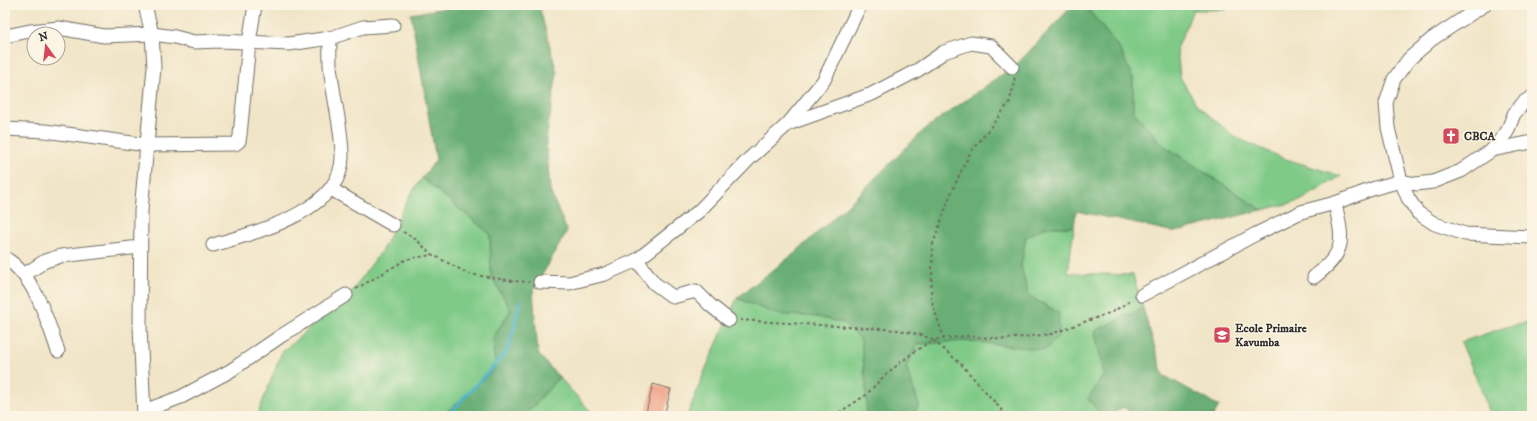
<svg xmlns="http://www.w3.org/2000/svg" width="1537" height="421" font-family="'IM FELL DW Pica',serif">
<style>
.green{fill:#7fca87;stroke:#557a59}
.forest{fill:#67ae74;stroke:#496c50}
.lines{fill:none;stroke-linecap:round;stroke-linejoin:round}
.stream{stroke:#48b2c6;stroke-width:3.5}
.building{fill:#f1aa92}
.street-casing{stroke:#706c62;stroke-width:15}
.path{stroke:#706c62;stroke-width:2;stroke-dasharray:3 3;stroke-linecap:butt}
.street{stroke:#fff;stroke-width:13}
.labels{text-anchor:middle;stroke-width:3;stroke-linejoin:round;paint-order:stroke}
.poi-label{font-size:12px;font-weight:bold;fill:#2b2b2b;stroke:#fcf5e5;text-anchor:start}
</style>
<rect width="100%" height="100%" fill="#fcf5e5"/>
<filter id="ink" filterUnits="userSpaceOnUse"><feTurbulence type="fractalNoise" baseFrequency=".025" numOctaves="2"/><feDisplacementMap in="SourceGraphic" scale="8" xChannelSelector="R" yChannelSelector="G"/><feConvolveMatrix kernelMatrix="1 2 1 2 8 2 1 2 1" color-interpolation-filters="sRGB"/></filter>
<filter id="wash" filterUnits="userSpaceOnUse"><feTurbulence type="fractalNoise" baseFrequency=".012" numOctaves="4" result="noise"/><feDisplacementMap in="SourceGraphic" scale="16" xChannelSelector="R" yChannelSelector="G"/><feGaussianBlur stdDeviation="0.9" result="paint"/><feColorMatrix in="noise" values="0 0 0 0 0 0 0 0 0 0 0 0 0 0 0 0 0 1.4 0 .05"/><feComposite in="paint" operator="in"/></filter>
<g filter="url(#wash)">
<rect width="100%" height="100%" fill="#f1e5c7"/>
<!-- green -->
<g class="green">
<polygon points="1085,5 1233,5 1225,10 1193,10 1177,49 1180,77 1197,105 1235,137 1283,158 1341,176 1300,201 1262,210 1163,145 1133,111 1133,78 1121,51"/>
<polygon points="422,178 490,234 491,276 511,310 493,337 495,369 442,416 257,416 282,352 352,291 382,250 410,195"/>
<polygon points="1045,227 1074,227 1068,273 1133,275 1143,308 1095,331 1104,374 1088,399 1102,416 913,416 919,405 906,367 917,344 967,341 1045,349 1059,313 1029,296 1021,266 1026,237"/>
<polygon points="737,298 776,314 818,317 844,323 861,340 866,387 867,416 687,416 706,368"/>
<polygon points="1532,321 1532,416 1491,416 1480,387 1461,342 1506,327"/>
<polygon points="559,377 595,416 520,416 530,410"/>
</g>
<!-- forest -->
<g class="forest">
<polygon points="462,5 534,5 540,9 557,73 546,140 550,191 567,231 533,291 538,354 559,377 530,410 520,416 442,416 495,369 493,337 511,310 491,276 490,234 422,178 436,160 411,14"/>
<polygon points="1073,5 1085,5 1121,51 1133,78 1133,111 1163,145 1262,210 1175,232 1076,211 1074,227 1045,227 1026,237 1021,266 1029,296 1059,313 1059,335 1045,350 967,341 917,344 906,367 919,405 913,416 867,416 866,387 861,340 844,323 818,317 776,314 737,298 795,253 855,198 925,129 1017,64"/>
<polygon points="1143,308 1163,375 1219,406 1213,416 1133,416 1124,407 1109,416 1102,416 1088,399 1104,374 1095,331"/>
</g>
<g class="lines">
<!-- stream -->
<polyline class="stream" points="447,416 506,353 513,333 520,301"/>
</g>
<g id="blocks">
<!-- building -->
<polygon class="building" points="653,384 671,389 664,416 645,416"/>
</g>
</g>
<g filter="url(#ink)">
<use href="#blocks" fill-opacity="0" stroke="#706c62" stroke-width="1"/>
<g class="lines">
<!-- street casing -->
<g class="street-casing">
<g id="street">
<polyline points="1484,5 1432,39 1409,59 1394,79 1386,103 1388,128 1401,181 1408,198 1418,213 1435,224 1465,234 1532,237"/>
<polyline points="5,36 30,31 59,28 104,36 152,34 175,37 194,42 220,41 289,44 330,38 363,27 393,25"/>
<polyline points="788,124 872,94 918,70 944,52 971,43 991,46 1012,67"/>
<polyline points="5,129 45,131 147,145 235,144 239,141 240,135 249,43 255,5"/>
<polyline points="1492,150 1532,142"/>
<polyline points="331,189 393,225"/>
<path d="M 213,245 C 254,233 343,211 342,156 C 342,129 334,101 331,74 C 329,63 330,50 330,38"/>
<path d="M 5,258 C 35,276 47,320 58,351"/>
<polyline points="637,260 654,283 673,297 696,291 710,305 729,320"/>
<polyline points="24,275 45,261 61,256 140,247"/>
<path d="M 1314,277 C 1347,252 1343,240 1335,203"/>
<polyline points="540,282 569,283 605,274 637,260 699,211 749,159 788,124 824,80 860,5"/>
<polyline points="1142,295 1256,234 1301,212 1335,203 1375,188 1401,181 1416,184 1433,182 1461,171 1492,150 1507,132 1514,114 1524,102 1532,97"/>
<polyline points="144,411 181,397 230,371 281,336 346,295"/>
<polyline points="144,416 140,326 141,211 154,67 152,34 145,5"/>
</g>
</g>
<!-- path -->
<g class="path">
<polyline points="403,232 417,240 431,254 469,274 513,281 529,282"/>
<polyline points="356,289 407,259 431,255"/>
<polyline points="740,320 898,330 922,335 933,340 965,336 1005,339 1051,334 1112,312 1132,300"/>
<polyline points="944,339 931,299 933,244 951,193 969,155 1009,103 1015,82 1014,77"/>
<polyline points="834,416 866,395 885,375 915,351 933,340 961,364 1007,416"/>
</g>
<!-- street -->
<use href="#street" class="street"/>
</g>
</g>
<!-- icons -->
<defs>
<g id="church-square" transform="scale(0.9)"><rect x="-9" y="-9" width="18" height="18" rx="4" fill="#d1495b" stroke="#fcf5e5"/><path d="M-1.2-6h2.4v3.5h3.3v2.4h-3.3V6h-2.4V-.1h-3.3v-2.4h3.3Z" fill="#fff"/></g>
<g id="school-square" transform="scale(0.9)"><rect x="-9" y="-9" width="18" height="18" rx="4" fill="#d1495b" stroke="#fcf5e5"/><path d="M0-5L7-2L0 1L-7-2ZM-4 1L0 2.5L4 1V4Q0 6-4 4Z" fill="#fff"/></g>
</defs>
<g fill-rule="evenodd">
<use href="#church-square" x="1451" y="136"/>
<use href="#school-square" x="1222" y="335"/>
</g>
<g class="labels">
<!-- poi labels -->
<g class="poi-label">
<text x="1464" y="140">CBCA</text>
<text x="1235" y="332">Ecole Primaire<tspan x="1235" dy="14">Kavumba</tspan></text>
</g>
</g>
<!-- margin -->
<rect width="1537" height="421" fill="none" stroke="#fcf5e5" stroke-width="20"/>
<!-- north arrow -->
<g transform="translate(46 46) rotate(345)"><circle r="19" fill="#fcf5e5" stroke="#a8a49b"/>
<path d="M0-3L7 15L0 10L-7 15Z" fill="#d1495b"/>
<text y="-6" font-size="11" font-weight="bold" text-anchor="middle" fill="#2b2b2b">N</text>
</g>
</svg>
